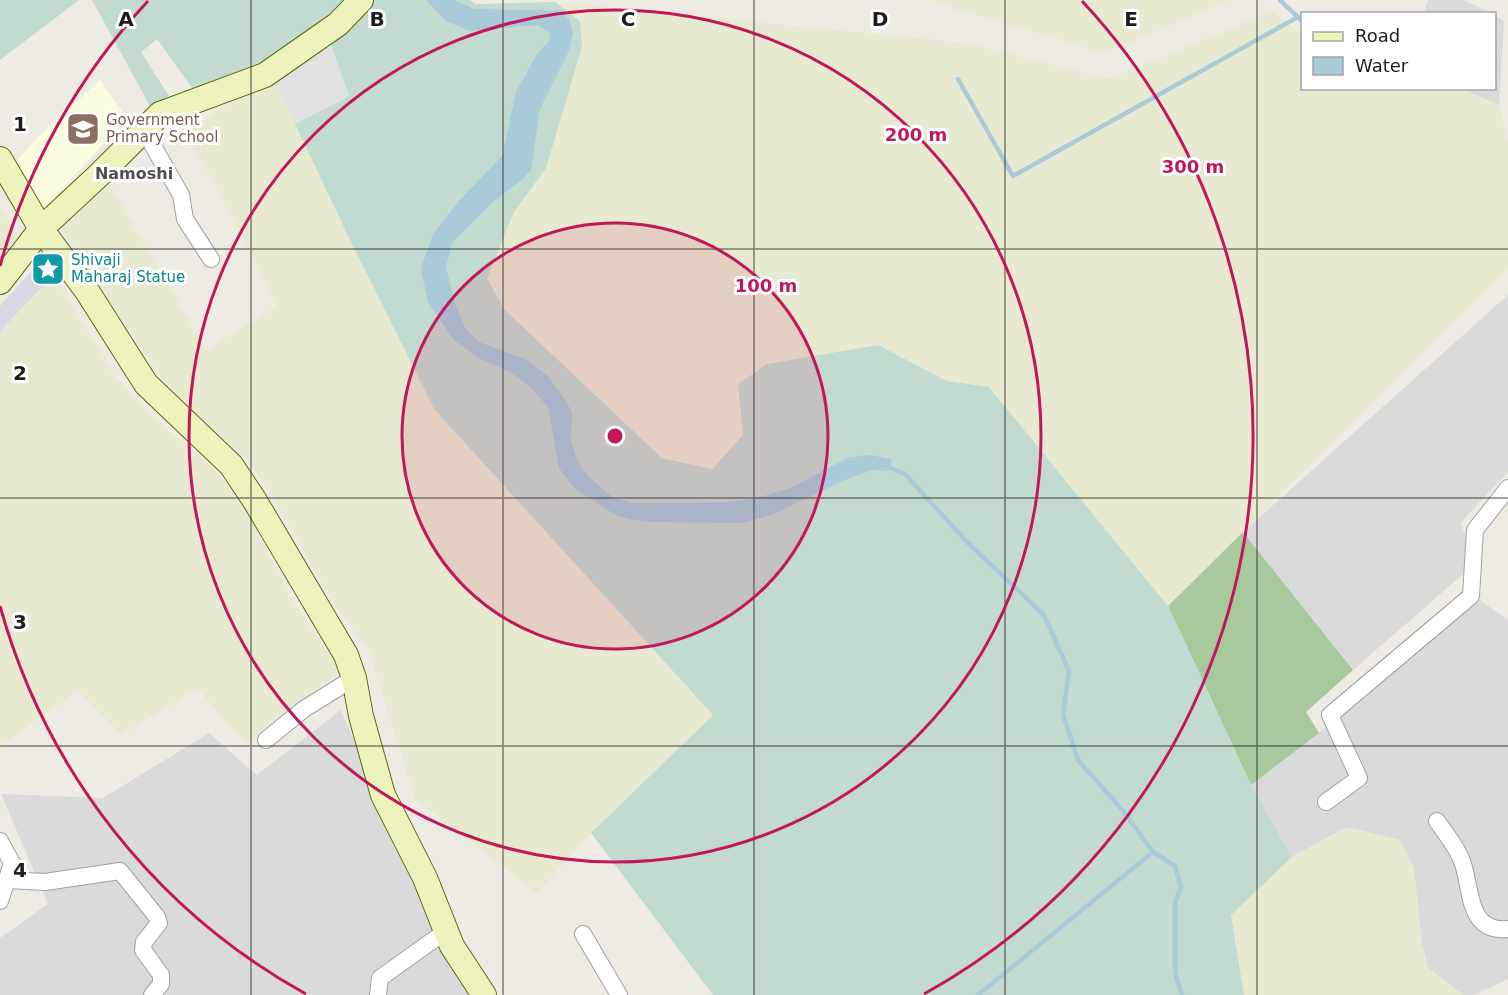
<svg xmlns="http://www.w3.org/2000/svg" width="1508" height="995" font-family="'DejaVu Sans',sans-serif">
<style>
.residential{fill:#dbdada}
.education{fill:#fafcdf}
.farmland{fill:#e7ead1}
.forest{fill:#a8c99d}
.wetland{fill:#c3dad0}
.parking{fill:#e1e1e1}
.plaza{fill:#d9d9e3}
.water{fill:#a9cad7}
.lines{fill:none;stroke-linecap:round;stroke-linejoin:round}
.stream{stroke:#a9cad7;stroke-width:4.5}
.street-casing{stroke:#a1a1a1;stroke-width:18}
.secondary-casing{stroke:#5c690f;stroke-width:26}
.street{stroke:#fff;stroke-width:16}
.secondary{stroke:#eef3bd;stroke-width:24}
.grid{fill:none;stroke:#1d1d1d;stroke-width:1.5;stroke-opacity:0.55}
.ring{fill:none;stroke:#c2185b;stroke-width:3}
.labels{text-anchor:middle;stroke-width:6;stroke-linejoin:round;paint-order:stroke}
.education-label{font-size:15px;fill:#785e54;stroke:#fff;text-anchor:start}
.culture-label{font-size:15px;fill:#0d838f;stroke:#fff;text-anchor:start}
.neighbourhood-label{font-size:16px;font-weight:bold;fill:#505050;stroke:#fff}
.grid-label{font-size:20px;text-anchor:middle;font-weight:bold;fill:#1d1d1d;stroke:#fff;stroke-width:6;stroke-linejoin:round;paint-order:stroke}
.centre{fill:#c2185b;stroke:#fff;stroke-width:3}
.ring-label{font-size:18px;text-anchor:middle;font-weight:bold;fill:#c2185b;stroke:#fff;stroke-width:6;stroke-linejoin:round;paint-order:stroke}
</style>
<rect width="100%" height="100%" fill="#edebe4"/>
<!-- residential -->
<g class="residential">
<polygon points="1428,0 1464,0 1490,13 1424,13"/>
<polygon points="1495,16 1504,21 1499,105 1461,89 1494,88"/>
<polygon points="1508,295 1508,472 1460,523 1477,562 1353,670 1243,532"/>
<polygon points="1477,598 1508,620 1508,979 1474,995 1463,995 1428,968 1422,944 1347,827 1292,857 1251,785 1371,693"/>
<polygon points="341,710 396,839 472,995 0,995 0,938 48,904 1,794 103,798 209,733 257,775"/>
</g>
<!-- education -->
<polygon class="education" points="100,80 127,118 42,211 13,165 36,139"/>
<!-- farmland -->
<g class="farmland">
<polygon points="933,0 1230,0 1104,53 938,4"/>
<polygon points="555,2 968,43 1108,79 1273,11 1302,36 1302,88 1461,89 1499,105 1508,143 1508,269 1168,606 989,387 947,381 878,345 767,364 738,384 743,435 711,469 663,458 504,309 486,278 514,212 546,168 580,21"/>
<polygon points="273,76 350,240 434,409 713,715 591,833 537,893 415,799 369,652 332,601 272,495 249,462 161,379 62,230 108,181 206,350 278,305 186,131"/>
<polygon points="0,207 18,235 0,258"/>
<polygon points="54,275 115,376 157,420 213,468 241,502 294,602 340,671 245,744 198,689 121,735 78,691 0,746 0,331"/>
<polygon points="1347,827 1400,840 1414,868 1422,944 1428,968 1463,995 1244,995 1231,915 1292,857"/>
</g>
<!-- forest -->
<polygon class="forest" points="1243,532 1353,670 1306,712 1319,733 1251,785 1168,606"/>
<!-- wetland -->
<g class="wetland">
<polygon points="0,0 79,0 0,60"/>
<polygon points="92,0 344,0 321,22 265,61 193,89 157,39 141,52 169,96 150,106"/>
<polygon points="372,0 470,0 475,4 555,2 580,21 582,47 546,168 514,212 487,278 504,309 662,458 712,469 743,435 738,384 767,364 878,345 947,381 989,387 1168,606 1251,785 1292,857 1231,915 1244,995 713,995 591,833 713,715 434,409 350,240 295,124 349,96 328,37"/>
</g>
<!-- parking -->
<polygon class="parking" points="328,37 349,96 295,124 273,76"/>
<!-- plaza -->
<polygon class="plaza" points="35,267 49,280 0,331 0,306"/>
<!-- water -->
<polygon class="water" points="426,0 454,0 474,9 558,11 569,19 573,33 569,51 540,109 531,170 523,179 492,203 452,243 446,267 455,303 465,328 479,342 525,359 547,375 562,395 572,412 571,441 577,460 587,475 612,497 633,503 730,502 757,498 791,488 847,458 869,455 892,459 889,471 872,470 845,480 774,514 743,523 645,522 617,516 574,488 559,468 548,407 531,388 510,372 478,358 455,341 428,303 421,268 433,234 459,201 502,156 516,92 537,54 550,40 549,32 538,25 469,31 446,21"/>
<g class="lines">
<!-- stream -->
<g class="stream">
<polyline points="1280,0 1302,21"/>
<polyline points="958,79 1013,176 1298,17"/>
<polyline points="886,466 905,474 966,541 1044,615 1069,671 1063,715 1078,760 1124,812 1153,852 1175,866 1181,887 1175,904 1175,973 1182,995"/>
<polyline points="978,995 1153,852"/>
</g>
<!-- street casing -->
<g class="street-casing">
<g id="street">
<polyline points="144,130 181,195 185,219 211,259"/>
<polyline points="266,740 304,709 354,678"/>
<polyline points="1326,802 1359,778 1330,715 1471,596 1475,530 1508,488"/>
<path d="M 1437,821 C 1445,833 1457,847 1462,861 C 1472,887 1466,933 1508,929"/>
<polyline points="0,841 12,863 0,901"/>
<polyline points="7,880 45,882 120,871 157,917 159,923 144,942 143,950 161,975 161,984 152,995"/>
<polyline points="583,934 619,995"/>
<polyline points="378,995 380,978 446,931"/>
</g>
</g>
<!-- secondary casing -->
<g class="secondary-casing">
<g id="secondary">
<polyline points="0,159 41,229 87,291 146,384 231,465 255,501 346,655 354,678 361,716 383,795 425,878 452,946 484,995"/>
<polyline points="0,282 41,229 99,175 160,114 265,75 338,24 361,0"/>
</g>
</g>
<!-- street -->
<use href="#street" class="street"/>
<!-- secondary -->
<use href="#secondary" class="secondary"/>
</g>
<!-- grid -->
<path class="grid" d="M 251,0 L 251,995M 503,0 L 503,995M 754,0 L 754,995M 1005,0 L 1005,995M 1257,0 L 1257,995M 0,249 L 1508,249M 0,498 L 1508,498M 0,746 L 1508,746"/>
<!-- distance rings -->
<circle cx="615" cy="436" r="213" fill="#c2185b" fill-opacity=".12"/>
<g class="ring">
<circle cx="615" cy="436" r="213"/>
<circle cx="615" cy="436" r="426"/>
<path d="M306 994A638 638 0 0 1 0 606M0 266A638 638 0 0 1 148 1M1082 1A638 638 0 0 1 924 994"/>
</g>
<!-- icons -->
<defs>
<g id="school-square" transform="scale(1.725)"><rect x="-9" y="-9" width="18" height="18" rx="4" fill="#8d6e63" stroke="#fff"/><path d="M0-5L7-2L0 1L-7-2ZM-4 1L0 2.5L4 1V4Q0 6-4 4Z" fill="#fff"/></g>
<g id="sight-square" transform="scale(1.725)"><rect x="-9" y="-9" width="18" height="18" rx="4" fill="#0f9aa8" stroke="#fff"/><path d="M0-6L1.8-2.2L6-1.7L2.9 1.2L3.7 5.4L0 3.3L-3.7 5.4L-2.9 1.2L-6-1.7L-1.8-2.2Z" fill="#fff"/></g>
</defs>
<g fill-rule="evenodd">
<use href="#school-square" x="83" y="129"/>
<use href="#sight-square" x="48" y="269"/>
</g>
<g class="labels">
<!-- education labels -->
<g class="education-label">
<text x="106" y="125">Government<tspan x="106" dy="17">Primary School</tspan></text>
</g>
<!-- culture labels -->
<g class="culture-label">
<text x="71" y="265">Shivaji<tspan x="71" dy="17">Maharaj Statue</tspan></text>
</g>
<!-- neighbourhood labels -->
<g class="neighbourhood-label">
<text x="134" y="179">Namoshi</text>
</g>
</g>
<g class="grid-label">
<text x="126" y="26">A</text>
<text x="377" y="26">B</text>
<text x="628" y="26">C</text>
<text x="880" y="26">D</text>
<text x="1131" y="26">E</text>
<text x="20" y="131">1</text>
<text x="20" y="380">2</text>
<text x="20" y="629">3</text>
<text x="20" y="877">4</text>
</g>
<circle cx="615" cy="436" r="9" class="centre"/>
<g class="ring-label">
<text x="916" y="141">200 m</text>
<text x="1193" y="173">300 m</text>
<text x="766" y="292">100 m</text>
</g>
<!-- legend -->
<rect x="1301" y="12" width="195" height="78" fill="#ffffff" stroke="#a5a5a5" stroke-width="1.5"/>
<rect x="1313" y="32" width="30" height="9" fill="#eef3bd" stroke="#a5a5a5" stroke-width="1.5"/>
<text x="1355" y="42" font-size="18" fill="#1d1d1d">Road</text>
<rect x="1313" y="57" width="30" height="18" fill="#a9cad7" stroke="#a5a5a5" stroke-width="1.5"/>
<text x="1355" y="72" font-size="18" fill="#1d1d1d">Water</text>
</svg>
